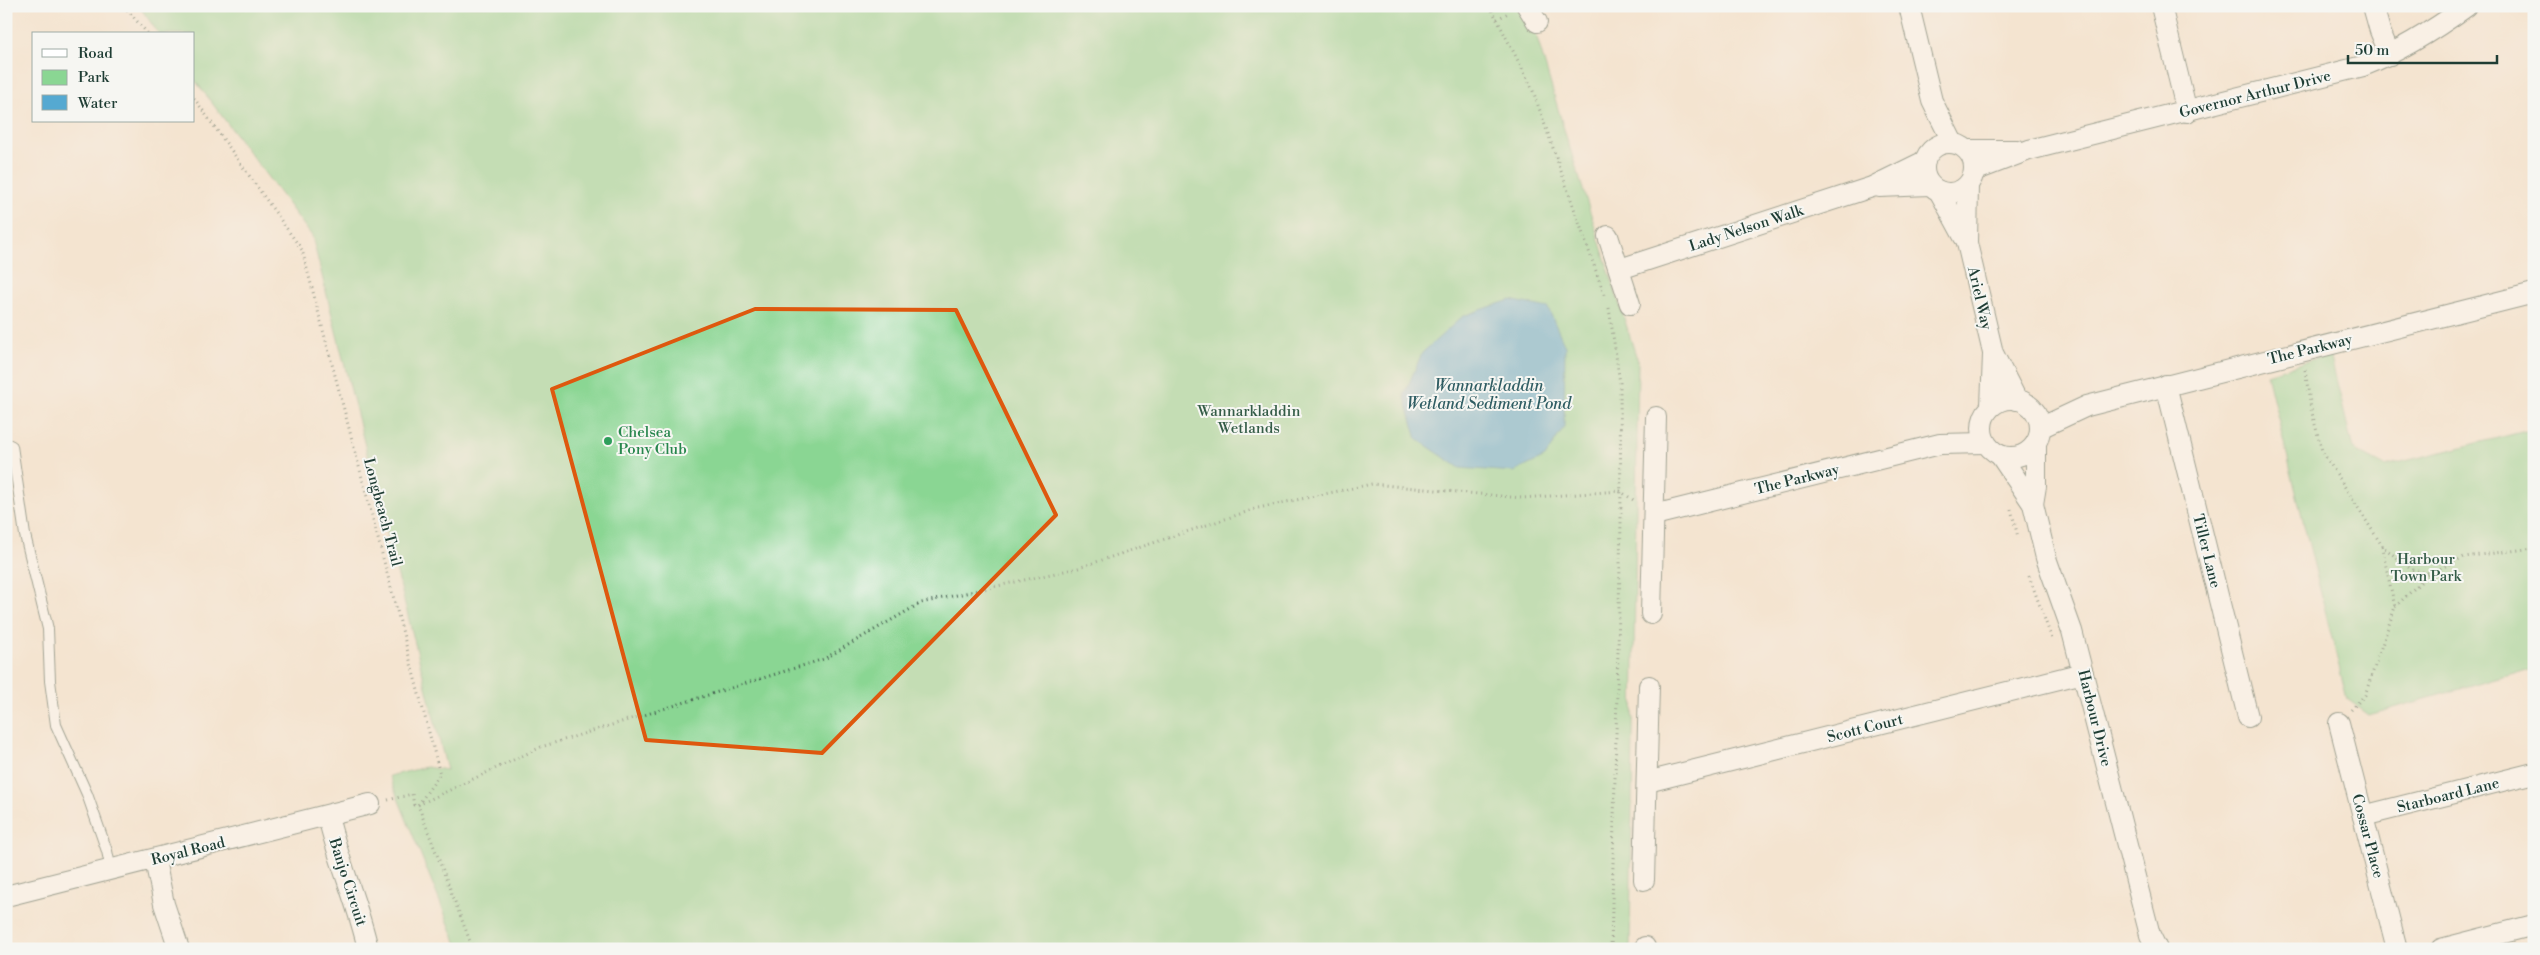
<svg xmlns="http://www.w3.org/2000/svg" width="2540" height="955" font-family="'Libre Bodoni',serif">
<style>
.green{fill:#8ad693;stroke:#548a64}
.water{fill:#55a9d1;stroke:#3a7382}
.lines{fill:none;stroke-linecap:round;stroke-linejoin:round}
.service-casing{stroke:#3f564b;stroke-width:12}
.minor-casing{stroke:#3f564b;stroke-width:22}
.path{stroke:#3f564b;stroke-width:3;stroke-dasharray:1 4;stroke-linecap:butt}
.service{stroke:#fff;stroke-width:10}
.minor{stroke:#fff;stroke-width:20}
.marked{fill:none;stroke:#de580e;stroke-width:4;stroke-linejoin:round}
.leisure-dot{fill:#2e9e5b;stroke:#f6f6f2;stroke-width:2}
.labels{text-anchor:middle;stroke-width:4;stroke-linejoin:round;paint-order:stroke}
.street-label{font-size:15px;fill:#1f3d34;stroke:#f6f6f2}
.park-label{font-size:15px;fill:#345c47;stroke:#f6f6f2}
.leisure-label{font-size:15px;fill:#27864d;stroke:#f6f6f2;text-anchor:start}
.water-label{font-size:16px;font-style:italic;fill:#2f5d63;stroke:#f6f6f2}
</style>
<rect width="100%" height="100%" fill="#f6f6f2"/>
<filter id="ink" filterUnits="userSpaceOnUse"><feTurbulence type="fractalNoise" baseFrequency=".02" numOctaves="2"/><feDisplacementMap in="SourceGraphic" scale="10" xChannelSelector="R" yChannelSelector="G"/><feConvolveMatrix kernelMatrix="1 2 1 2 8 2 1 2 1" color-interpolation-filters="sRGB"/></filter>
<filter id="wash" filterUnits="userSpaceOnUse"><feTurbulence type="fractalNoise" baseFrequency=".0096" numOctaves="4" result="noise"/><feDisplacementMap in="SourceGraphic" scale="20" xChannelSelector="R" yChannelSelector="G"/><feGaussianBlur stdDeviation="1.12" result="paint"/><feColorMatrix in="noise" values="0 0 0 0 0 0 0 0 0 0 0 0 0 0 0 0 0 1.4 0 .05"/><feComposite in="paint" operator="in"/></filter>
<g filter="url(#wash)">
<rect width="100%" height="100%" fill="#f4e4d0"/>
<!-- green -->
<g class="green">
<polygon points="139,6 1515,6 1536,34 1566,136 1638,362 1630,949 459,949 389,776 426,767 447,770 312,236 194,79 194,34 159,34"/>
<polygon points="2330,354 2353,449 2385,466 2534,429 2534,668 2369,715 2347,699 2267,374"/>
</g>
<!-- water -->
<polygon class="water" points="1510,300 1548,308 1565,346 1564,427 1545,457 1514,472 1460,468 1417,439 1404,395 1422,353 1463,316"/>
</g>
<g filter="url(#ink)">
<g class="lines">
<!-- service casing -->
<g class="service-casing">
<polyline id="service" points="6,443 12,446 25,535 48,629 50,681 56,725 87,794 107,851 111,870"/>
</g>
<!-- minor casing -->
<g class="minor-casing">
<g id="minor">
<polyline points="1527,6 1537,22"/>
<polyline points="1909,6 1932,101 1953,143"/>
<polyline points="2161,6 2187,112"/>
<polyline points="2373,6 2380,31 2390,55"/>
<circle cx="1949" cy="168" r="25"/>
<polyline points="1967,150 2017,150"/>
<path d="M 1974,171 L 2029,150 L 2363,66 C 2401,51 2434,30 2467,6"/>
<polyline points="1968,185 1967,243 1993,353 2017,400"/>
<polyline points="1879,187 1930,185"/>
<polyline points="1939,191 1964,237"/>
<polyline points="1608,236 1630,304"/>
<polyline points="1620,269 1872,187 1925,161"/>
<polyline points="2166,385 2248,717"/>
<circle cx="2011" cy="428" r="29"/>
<polyline points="1991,406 1993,355"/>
<polyline points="2040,428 2087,406 2534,293"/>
<polyline points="2000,455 2033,504 2046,558 2072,631 2150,935 2157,949"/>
<polyline points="2033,504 2036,486 2036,443"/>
<polyline points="1654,515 1940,444 1985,443"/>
<polyline points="1651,614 1656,417"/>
<polyline points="2339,723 2397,949"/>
<polyline points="1647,782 2083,673"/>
<path d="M 328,816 C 338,861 358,903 368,949"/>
<polyline points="2363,816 2534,773"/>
<polyline points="155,860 164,904 179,949"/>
<polyline points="1644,880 1649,686"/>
<polyline points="6,896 370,804"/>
<polyline points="1645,949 1645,947"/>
<polyline points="2441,949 2534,925"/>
</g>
</g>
<!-- path -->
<g class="path">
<polyline points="124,6 148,34"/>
<polyline points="1490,6 1532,88 1605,297"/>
<polyline points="1497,19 1510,12"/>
<polyline points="194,98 302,250 440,774 418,805 473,949"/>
<polyline points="1609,308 1620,383 1621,522 1611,949"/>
<polyline points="2305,370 2311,409 2322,451 2381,544 2395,607 2365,695 2351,710"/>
<polyline points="2011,509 2018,537"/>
<polyline points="2381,545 2412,570 2428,573"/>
<polyline points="2029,576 2052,639"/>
<polyline points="2395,607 2429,574 2464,557 2534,548"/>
<polyline points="388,800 412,794 414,805 418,805 541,747 824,659 921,603 1078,568 1258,508 1372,484 1522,498 1620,491 1635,501"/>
</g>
<!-- service -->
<use href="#service" class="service"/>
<!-- minor -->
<use href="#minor" class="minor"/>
</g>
</g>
<!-- marked area -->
<path d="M0 0H2540V955H0ZM 755,309 L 956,310 L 1056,515 L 822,753 L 646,740 L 552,389 Z" fill="#f4e4d0" fill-opacity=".55" fill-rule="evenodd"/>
<path class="marked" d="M 755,309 L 956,310 L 1056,515 L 822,753 L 646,740 L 552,389 Z"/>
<!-- markers -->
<circle class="leisure-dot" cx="608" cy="441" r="5"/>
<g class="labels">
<!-- street labels -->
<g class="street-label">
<text transform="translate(2255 94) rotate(-14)" y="5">Governor Arthur Drive</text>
<text transform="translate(1746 228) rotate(-18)" y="5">Lady Nelson Walk</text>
<text transform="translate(1980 298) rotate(77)" y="5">Ariel Way</text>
<text transform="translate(2310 349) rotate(-14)" y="5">The Parkway</text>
<text transform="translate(1797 479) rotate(-14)" y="5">The Parkway</text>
<text transform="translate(383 512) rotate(75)" y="5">Longbeach Trail</text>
<text transform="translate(2207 551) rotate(76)" y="5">Tiller Lane</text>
<text transform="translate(2095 718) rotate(76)" y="5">Harbour Drive</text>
<text transform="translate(1865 728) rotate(-14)" y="5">Scott Court</text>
<text transform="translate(2448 795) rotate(-14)" y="5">Starboard Lane</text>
<text transform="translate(2368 836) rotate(75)" y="5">Cossar Place</text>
<text transform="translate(188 851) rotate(-14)" y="5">Royal Road</text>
<text transform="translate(348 882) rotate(72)" y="5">Banjo Circuit</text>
</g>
<!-- park labels -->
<g class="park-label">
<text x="1249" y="416">Wannarkladdin<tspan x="1249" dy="17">Wetlands</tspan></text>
<text x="2426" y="564">Harbour<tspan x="2426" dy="17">Town Park</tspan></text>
</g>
<!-- leisure labels -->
<g class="leisure-label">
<text x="618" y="437">Chelsea<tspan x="618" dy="17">Pony Club</tspan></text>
</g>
<!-- water labels -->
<g class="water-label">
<text x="1489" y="391">Wannarkladdin<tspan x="1489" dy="18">Wetland Sediment Pond</tspan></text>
</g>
</g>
<!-- margin -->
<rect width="2540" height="955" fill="none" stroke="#f6f6f2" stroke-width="25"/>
<!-- legend -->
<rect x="32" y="32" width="162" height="90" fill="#f6f6f2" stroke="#a0aca6"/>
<rect x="42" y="49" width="25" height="8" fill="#ffffff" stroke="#a0aca6"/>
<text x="78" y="58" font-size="15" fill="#1f3d34">Road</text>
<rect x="42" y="70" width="25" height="15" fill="#8ad693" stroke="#a0aca6"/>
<text x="78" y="82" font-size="15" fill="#1f3d34">Park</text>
<rect x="42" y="95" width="25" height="15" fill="#55a9d1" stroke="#a0aca6"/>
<text x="78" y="108" font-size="15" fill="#1f3d34">Water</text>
<!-- scale -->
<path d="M2348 55v8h149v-8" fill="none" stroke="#1f3d34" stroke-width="2.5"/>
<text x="2355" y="55" font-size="15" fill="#1f3d34" stroke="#f6f6f2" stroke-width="4" paint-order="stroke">50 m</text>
</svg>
